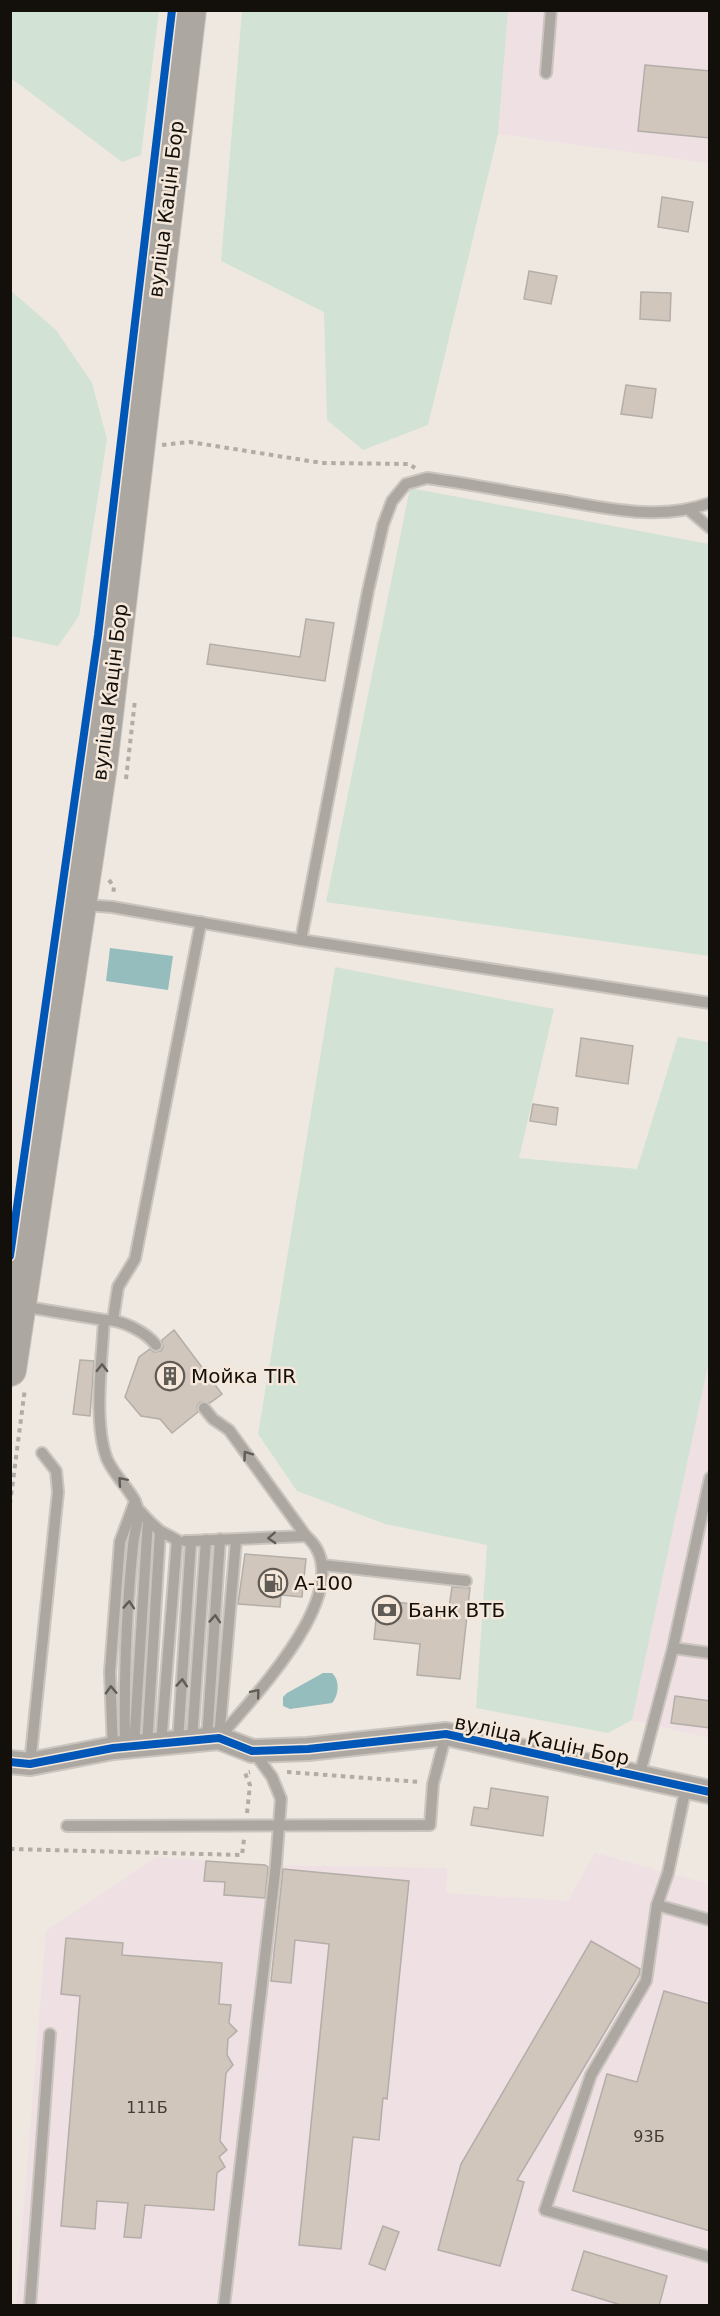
<svg xmlns="http://www.w3.org/2000/svg" width="720" height="2316" font-family="'DejaVu Sans',sans-serif">
<style>
.industrial{fill:#efe0e4}
.green{fill:#d2e2d4}
.water{fill:#96bdbe}
.building{fill:#d0c6bc;stroke:#b3aea8;stroke-width:1.5}
.lines{fill:none;stroke-linecap:round;stroke-linejoin:round}
.service-casing{stroke:#cbc5bf;stroke-width:14}
.minor-casing{stroke:#cbc5bf;stroke-width:26}
.secondary-casing{stroke:#cbc5bf;stroke-width:34}
.path{stroke:#b1aca6;stroke-width:4;stroke-dasharray:4.5 4.5;stroke-linecap:butt}
.service{stroke:#aca8a1;stroke-width:10}
.minor{stroke:#aca8a1;stroke-width:22}
.secondary{stroke:#aca7a0;stroke-width:32}
.cycleway-casing{stroke:#f5e8db;stroke-width:11}
.cycleway{stroke:#0057b8;stroke-width:8}
.oneway{stroke:#605c56}
.labels{text-anchor:middle;stroke-width:5;stroke-linejoin:round;paint-order:stroke}
.number-label{font-size:16px;fill:#423d36}
.street-label{font-size:20px;fill:#130f0a;stroke:#f5e8db}
.poi-label{font-size:20px;fill:#130f0a;stroke:#f5e8db;text-anchor:start}
</style>
<rect width="100%" height="100%" fill="#efe8e1"/>
<!-- industrial -->
<g class="industrial">
<polygon points="508,11 709,11 709,163 498,134"/>
<polygon points="709,1361 709,1738 632,1720"/>
<polygon points="595,1853 709,1884 709,2305 16,2306 46,1931 156,1857 265,1865 447,1868 446,1893 568,1901"/>
</g>
<!-- green -->
<g class="green">
<polygon points="10,11 159,11 141,155 122,162 11,78"/>
<polygon points="242,11 508,11 498,134 428,425 363,450 327,420 324,312 221,261"/>
<polygon points="11,291 56,330 92,383 107,439 79,616 58,646 11,636"/>
<polygon points="410,488 709,544 709,956 326,902"/>
<polygon points="335,967 554,1009 519,1158 637,1169 678,1037 709,1042 709,1361 632,1720 608,1733 476,1708 487,1545 385,1524 297,1491 258,1434"/>
</g>
<!-- water -->
<g class="water">
<polygon points="110,948 173,956 168,990 106,981"/>
<path d="M 323,1673 L 332,1673 C 340,1680 339,1695 332,1703 L 290,1709 L 283,1706 L 283,1697 L 287,1693 Z"/>
</g>
<!-- building -->
<g class="building">
<polygon points="645,65 710,71 710,138 638,131"/>
<polygon points="662,197 693,202 688,232 658,227"/>
<polygon points="529,271 557,276 551,304 524,299"/>
<polygon points="641,292 671,293 670,321 640,319"/>
<polygon points="626,385 656,389 652,418 621,414"/>
<polygon points="306,619 334,623 325,681 207,664 210,644 300,657"/>
<polygon points="581,1038 633,1046 628,1084 576,1076"/>
<polygon points="533,1104 558,1108 556,1125 530,1121"/>
<polygon points="174,1330 222,1394 210,1403 200,1402 197,1406 198,1412 172,1433 160,1419 141,1416 125,1397 139,1357 150,1349 154,1352 161,1351 163,1347 162,1340"/>
<polygon points="80,1360 94,1361 90,1416 73,1414"/>
<polygon points="245,1554 306,1559 302,1597 281,1595 280,1607 238,1604"/>
<polygon points="452,1587 470,1588 460,1679 417,1675 420,1644 374,1639 378,1600 449,1608"/>
<polygon points="675,1696 710,1701 710,1728 671,1723"/>
<polygon points="491,1788 548,1797 543,1836 471,1825 474,1807 488,1809"/>
<polygon points="206,1861 265,1865 268,1867 265,1898 224,1895 225,1882 204,1881"/>
<polygon points="283,1869 409,1881 387,2099 383,2098 379,2140 353,2137 341,2249 299,2245 329,1944 295,1940 291,1983 271,1981"/>
<polygon points="66,1938 123,1943 122,1955 222,1963 219,2004 231,2005 229,2023 237,2031 228,2039 227,2055 233,2065 226,2073 220,2141 227,2150 219,2157 225,2167 217,2173 214,2210 145,2205 141,2238 124,2237 128,2203 97,2201 95,2229 61,2226 80,1996 61,1994"/>
<polygon points="591,1941 640,1969 639,1975 517,2180 524,2182 500,2266 438,2250 461,2164"/>
<polygon points="664,1991 710,2004 710,2231 573,2191 607,2074 637,2082"/>
<polygon points="383,2226 399,2232 385,2270 369,2264"/>
<polygon points="584,2251 667,2276 659,2306 624,2306 572,2290"/>
</g>
<g class="lines">
<!-- service casing -->
<g class="service-casing">
<g id="service">
<polyline points="546,73 551,10"/>
<polyline points="689,510 710,528"/>
<polyline points="84,905 112,907 301,940 710,1003"/>
<path d="M 301,940 L 368,591 L 383,525 L 392,501 L 406,484 L 427,478 C 471,484 515,493 559,500 C 610,509 660,521 710,503"/>
<path d="M 21,1306 L 104,1320 C 102,1360 93,1422 107,1459 C 114,1475 127,1486 135,1501 L 120,1542 L 110,1672 L 113,1748"/>
<path d="M 106,1320 C 122,1320 146,1332 156,1345"/>
<polyline points="113,1320 118,1287 135,1259 201,922"/>
<polyline points="204,1408 213,1419 229,1430 306,1536"/>
<polyline points="710,1478 673,1648 710,1653"/>
<polyline points="148,1520 160,1531 177,1540 161,1744"/>
<path d="M 191,1541 L 306,1536 C 364,1585 251,1699 219,1738"/>
<polyline points="322,1565 466,1581"/>
<polyline points="219,1738 236,1540"/>
<polyline points="192,1740 206,1540"/>
<polyline points="207,1740 220,1539"/>
<polyline points="178,1742 191,1541 185,1541"/>
<polyline points="147,1746 160,1531"/>
<path d="M 125,1747 C 124,1680 126,1613 133,1546 C 134,1530 142,1516 135,1501"/>
<polyline points="134,1747 148,1520 140,1511"/>
<polyline points="30,1764 58,1492 56,1471 42,1453"/>
<polyline points="639,1777 673,1648"/>
<polyline points="686,1787 668,1873 657,1905 646,1981 591,2075 545,2210 710,2257"/>
<polyline points="67,1826 430,1825 433,1784 446,1734"/>
<polyline points="657,1905 710,1920"/>
<polyline points="30,2306 50,2034"/>
<polyline points="224,2306 276,1864 281,1799 272,1777 253,1751"/>
</g>
</g>
<!-- minor casing -->
<g class="minor-casing">
<polyline id="minor" points="10,1762 30,1764 113,1748 219,1738 252,1751 308,1749 446,1734 710,1792"/>
</g>
<!-- secondary casing -->
<g class="secondary-casing">
<polyline id="secondary" points="10,1370 101,766 190,10"/>
</g>
<!-- path -->
<g class="path">
<polyline points="162,445 190,442 322,463 409,464 415,468"/>
<polyline points="126,779 135,700"/>
<polyline points="109,880 114,887 113,895"/>
<polyline points="10,1504 25,1388"/>
<polyline points="287,1772 420,1782"/>
<polyline points="247,1813 250,1785 245,1773 250,1772"/>
<polyline points="10,1849 242,1855 244,1839"/>
</g>
<!-- service -->
<use href="#service" class="service"/>
<!-- minor -->
<use href="#minor" class="minor"/>
<!-- secondary -->
<use href="#secondary" class="secondary"/>
<!-- cycleway casing -->
<g class="cycleway-casing">
<g id="cycleway">
<polyline points="10,1256 98,635 172,10"/>
<polyline points="10,1762 30,1764 113,1748 219,1738 252,1751 308,1749 446,1734 710,1792"/>
</g>
</g>
<!-- cycleway -->
<use href="#cycleway" class="cycleway"/>
</g>
<!-- one-way arrows -->
<defs><path id="oneway-chevron" d="M-2-3.5L2.5 0L-2 3.5" fill="none" stroke-width="1.6" stroke-linecap="round" stroke-linejoin="round" transform="scale(1.5)"/></defs>
<g class="oneway">
<use href="#oneway-chevron" transform="translate(102 1368) rotate(-89)"/>
<use href="#oneway-chevron" transform="translate(247 1455) rotate(-126)"/>
<use href="#oneway-chevron" transform="translate(122 1481) rotate(-131)"/>
<use href="#oneway-chevron" transform="translate(272 1538) rotate(177)"/>
<use href="#oneway-chevron" transform="translate(129 1605) rotate(-86)"/>
<use href="#oneway-chevron" transform="translate(215 1619) rotate(-86)"/>
<use href="#oneway-chevron" transform="translate(182 1683) rotate(-86)"/>
<use href="#oneway-chevron" transform="translate(111 1690) rotate(-92)"/>
<use href="#oneway-chevron" transform="translate(256 1693) rotate(-50)"/>
</g>
<!-- icons -->
<defs>
<g id="building-ring" transform="scale(1.5)"><circle r="9.5" fill="#f5e8db" stroke="#605b55" stroke-width="1.5"/><path d="M-4-6H4V6H1V3H-1V6H-4ZM-2.5-4.3h1.7v1.8h-1.7ZM.8-4.3h1.7v1.8H.8ZM-2.5-1h1.7V.8h-1.7ZM.8-1h1.7V.8H.8Z" fill="#605b55"/></g>
<g id="fuel-ring" transform="scale(1.5)"><circle r="9.5" fill="#f5e8db" stroke="#605b55" stroke-width="1.5"/><path d="M-5.5-6h7V0h2V4h1.3V-2.5L3-4.5l.8-.8L6-3V5H2.5V1h-1V6h-7ZM-4.2-4.7v3.2H.2V-4.7Z" fill="#605b55"/></g>
<g id="bank-ring" transform="scale(1.5)"><circle r="9.5" fill="#f5e8db" stroke="#605b55" stroke-width="1.5"/><path d="M-6-4H6V4H-6ZM0-2.3a2.3 2.3 0 1 0 0 4.6a2.3 2.3 0 1 0 0-4.6Z" fill="#605b55"/></g>
</defs>
<g fill-rule="evenodd">
<use href="#building-ring" x="170" y="1376"/>
<use href="#fuel-ring" x="273" y="1583"/>
<use href="#bank-ring" x="387" y="1610"/>
</g>
<g class="labels">
<!-- number labels -->
<g class="number-label">
<text x="147" y="2113">111Б</text>
<text x="649" y="2142">93Б</text>
</g>
<!-- street labels -->
<g class="street-label">
<text transform="translate(166 209) rotate(-83)" y="7">вуліца Кацін Бор</text>
<text transform="translate(110 692) rotate(-83)" y="7">вуліца Кацін Бор</text>
<text transform="translate(542 1740) rotate(12)" y="7">вуліца Кацін Бор</text>
</g>
<!-- poi labels -->
<g class="poi-label">
<text x="191" y="1383">Мойка TIR</text>
<text x="294" y="1590">А-100</text>
<text x="408" y="1617">Банк ВТБ</text>
</g>
</g>
<!-- border -->
<rect width="720" height="2316" fill="none" stroke="#130f0a" stroke-width="24"/>
</svg>
